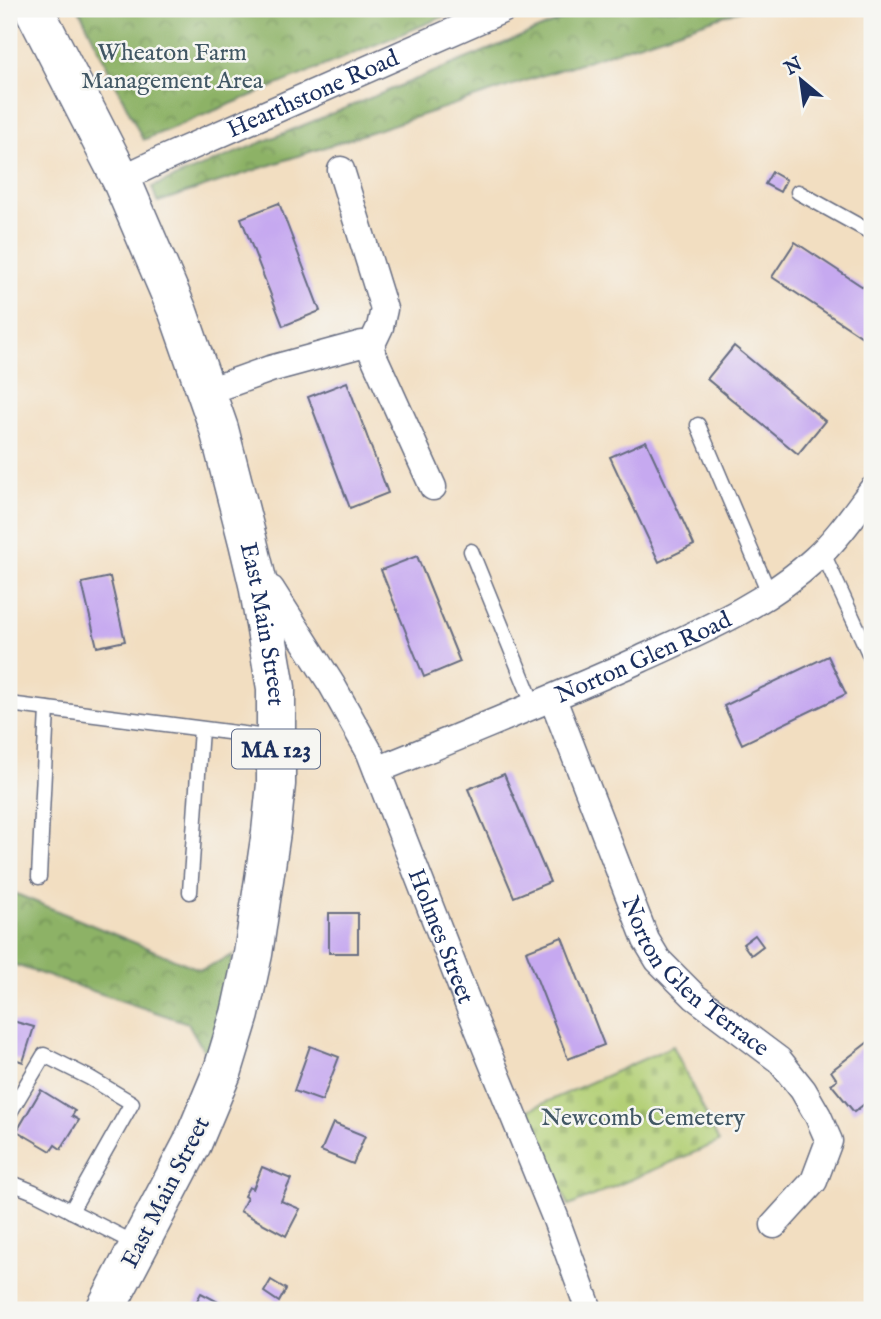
<svg xmlns="http://www.w3.org/2000/svg" width="881" height="1319" font-family="'IM FELL English',serif">
<style>
.forest{fill:url(#forest-crowns);stroke:#547062;stroke-width:2}
.cemetery{fill:url(#cemetery-stones);stroke:#667f6a;stroke-width:2}
.building{fill:#c6a9f0}
.lines{fill:none;stroke-linecap:round;stroke-linejoin:round}
.service-casing{stroke:#666c81;stroke-width:17}
.minor-casing{stroke:#666c81;stroke-width:29}
.trunk-casing{stroke:#666c81;stroke-width:41}
.service{stroke:#fff;stroke-width:14}
.minor{stroke:#fff;stroke-width:26}
.trunk{stroke:#fff;stroke-width:38}
.labels{text-anchor:middle;stroke-width:5;stroke-linejoin:round;paint-order:stroke}
.shield{fill:#f6f6f2;stroke:#5d6b8a;stroke-width:2}
.shield-label{font-size:23px;font-weight:bold;fill:#1b2f5e}
.park-label{font-size:24px;fill:#415764;stroke:#f6f6f2}
.street-label{font-size:24px;fill:#1b2f5e;stroke:#f6f6f2}
</style>
<defs>
<pattern id="forest-crowns" width="20" height="18" patternUnits="userSpaceOnUse" patternTransform="scale(1.75)"><rect width="20" height="18" fill="#8db266"/><path d="M2 6a3 3 0 1 1 6 0M12 15a3 3 0 1 1 6 0" fill="none" stroke="#729157"/></pattern>
<pattern id="cemetery-stones" width="16" height="16" patternUnits="userSpaceOnUse" patternTransform="scale(1.75)"><rect width="16" height="16" fill="#b2cf75"/><path d="M2 7V4a2 2 0 0 1 4 0v3zM10 15v-3a2 2 0 0 1 4 0v3z" fill="#98b268"/></pattern>
</defs>
<rect width="100%" height="100%" fill="#f6f6f2"/>
<filter id="ink" filterUnits="userSpaceOnUse"><feTurbulence type="fractalNoise" baseFrequency=".0143" numOctaves="2"/><feDisplacementMap in="SourceGraphic" scale="14" xChannelSelector="R" yChannelSelector="G"/><feConvolveMatrix kernelMatrix="1 2 1 2 8 2 1 2 1" color-interpolation-filters="sRGB"/></filter>
<filter id="wash" filterUnits="userSpaceOnUse"><feTurbulence type="fractalNoise" baseFrequency=".00686" numOctaves="4" result="noise"/><feDisplacementMap in="SourceGraphic" scale="28" xChannelSelector="R" yChannelSelector="G"/><feGaussianBlur stdDeviation="1.57" result="paint"/><feColorMatrix in="noise" values="0 0 0 0 0 0 0 0 0 0 0 0 0 0 0 0 0 1.4 0 .05"/><feComposite in="paint" operator="in"/></filter>
<g filter="url(#wash)">
<rect width="100%" height="100%" fill="#f2dec1"/>
<!-- forest -->
<g class="forest">
<polygon points="79,9 439,9 443,17 143,140"/>
<polygon points="588,9 744,9 158,202 157,201 152,187"/>
<polygon points="9,891 201,970 233,955 214,1041 208,1058 188,1023 9,963"/>
</g>
<!-- cemetery -->
<polygon class="cemetery" points="673,1046 719,1142 569,1206 526,1111"/>
<g id="blocks">
<!-- building -->
<g class="building">
<polygon points="772,172 786,180 780,192 765,184"/>
<polygon points="279,203 320,311 283,326 241,218"/>
<polygon points="795,242 872,293 872,339 870,342 772,277"/>
<polygon points="734,346 825,421 798,454 707,379"/>
<polygon points="347,382 388,493 350,508 308,397"/>
<polygon points="646,441 694,545 659,562 610,457"/>
<polygon points="417,556 460,662 424,677 381,570"/>
<polygon points="110,577 125,641 97,647 82,583"/>
<polygon points="828,656 846,694 742,744 724,706"/>
<polygon points="504,774 550,882 514,897 468,789"/>
<rect x="329" y="913" width="29" height="40"/>
<polygon points="755,935 763,946 751,955 743,944"/>
<polygon points="562,937 604,1045 568,1059 526,951"/>
<polygon points="9,1020 34,1027 23,1062 9,1057"/>
<polygon points="872,1039 872,1098 854,1112 831,1084 837,1080 831,1071"/>
<polygon points="310,1046 339,1057 322,1101 294,1091"/>
<polygon points="41,1090 75,1111 72,1116 79,1120 61,1149 55,1145 51,1151 17,1131"/>
<polygon points="333,1123 365,1136 353,1164 321,1151"/>
<polygon points="262,1167 291,1179 281,1201 300,1209 286,1236 240,1211 247,1198 244,1196 249,1187 253,1189"/>
<polygon points="271,1280 286,1289 279,1302 264,1292"/>
<polygon points="201,1293 228,1307 226,1310 192,1310"/>
</g>
</g>
</g>
<g filter="url(#ink)">
<use href="#blocks" fill-opacity="0" stroke="#666c81" stroke-width="2"/>
<g class="lines">
<!-- service casing -->
<g class="service-casing">
<g id="service">
<polyline points="798,192 872,233"/>
<polyline points="698,425 769,593"/>
<polyline points="471,551 534,706"/>
<polyline points="822,551 872,660"/>
<polyline points="9,704 275,738"/>
<polyline points="39,877 47,709"/>
<polyline points="190,892 201,729"/>
<polyline points="9,1114 44,1055 90,1078 132,1103 71,1211"/>
<polyline points="9,1182 34,1192 138,1245"/>
</g>
</g>
<!-- minor casing -->
<g class="minor-casing">
<g id="minor">
<polyline points="341,170 384,309 380,327 370,348"/>
<path id="s1" d="M 121,179 L 161,160 L 504,9"/>
<polyline points="206,392 270,369 362,344 370,348 433,487"/>
<path id="s2" d="M 258,584 L 271,589 L 332,685 L 370,753 L 470,1009 L 555,1217 L 589,1310"/>
<path id="s3" d="M 553,699 L 646,940 L 658,960 L 695,997 L 779,1060 L 803,1090 L 818,1116 L 829,1141 L 814,1181 L 774,1225"/>
<path id="s4" d="M 377,770 C 466,734 554,698 641,659 C 702,631 765,605 815,559 C 837,539 854,514 872,490"/>
</g>
</g>
<!-- trunk casing -->
<g class="trunk-casing">
<g id="trunk">
<path id="s5" d="M 34,9 L 121,179 L 178,312 L 198,369 L 219,429 L 248,542 L 258,584 L 276,688 L 276,784 L 271,832 L 253,954 L 240,1014 L 223,1070 L 192,1144 L 105,1310"/>
</g>
</g>
<!-- service -->
<use href="#service" class="service"/>
<!-- minor -->
<use href="#minor" class="minor"/>
<!-- trunk -->
<use href="#trunk" class="trunk"/>
</g>
</g>
<g class="labels">
<!-- shield labels -->
<rect class="shield" x="232" y="729.5" width="88" height="39" rx="5"/>
<g class="shield-label">
<text x="276" y="757">MA 123</text>
</g>
<!-- park labels -->
<g class="park-label">
<text x="172" y="60">Wheaton Farm<tspan x="172" dy="28">Management Area</tspan></text>
<text x="643" y="1125">Newcomb Cemetery</text>
</g>
<!-- street labels -->
<g class="street-label">
<text dy="8" stroke="none"><textPath href="#s1" startOffset="210">Hearthstone Road</textPath></text>
<text dy="8" stroke="none"><textPath href="#s5" startOffset="660">East Main Street</textPath></text>
<text dy="8" stroke="none"><textPath href="#s4" startOffset="289">Norton Glen Road</textPath></text>
<text dy="8" stroke="none"><textPath href="#s2" startOffset="402">Holmes Street</textPath></text>
<text dy="8" stroke="none"><textPath href="#s3" startOffset="318">Norton Glen Terrace</textPath></text>
<text transform="translate(165 1192) rotate(-63)" y="8">East Main Street</text>
</g>
</g>
<!-- margin -->
<rect width="881" height="1319" fill="none" stroke="#f6f6f2" stroke-width="35"/>
<!-- north arrow -->
<g transform="translate(801 80) rotate(331)" stroke="#f6f6f2" stroke-width="5" paint-order="stroke">
<path d="M0-5L12 26L0 18L-12 26Z" fill="#1b2f5e"/>
<text y="-10" font-size="19" font-weight="bold" text-anchor="middle" fill="#1b2f5e">N</text>
</g>
</svg>
